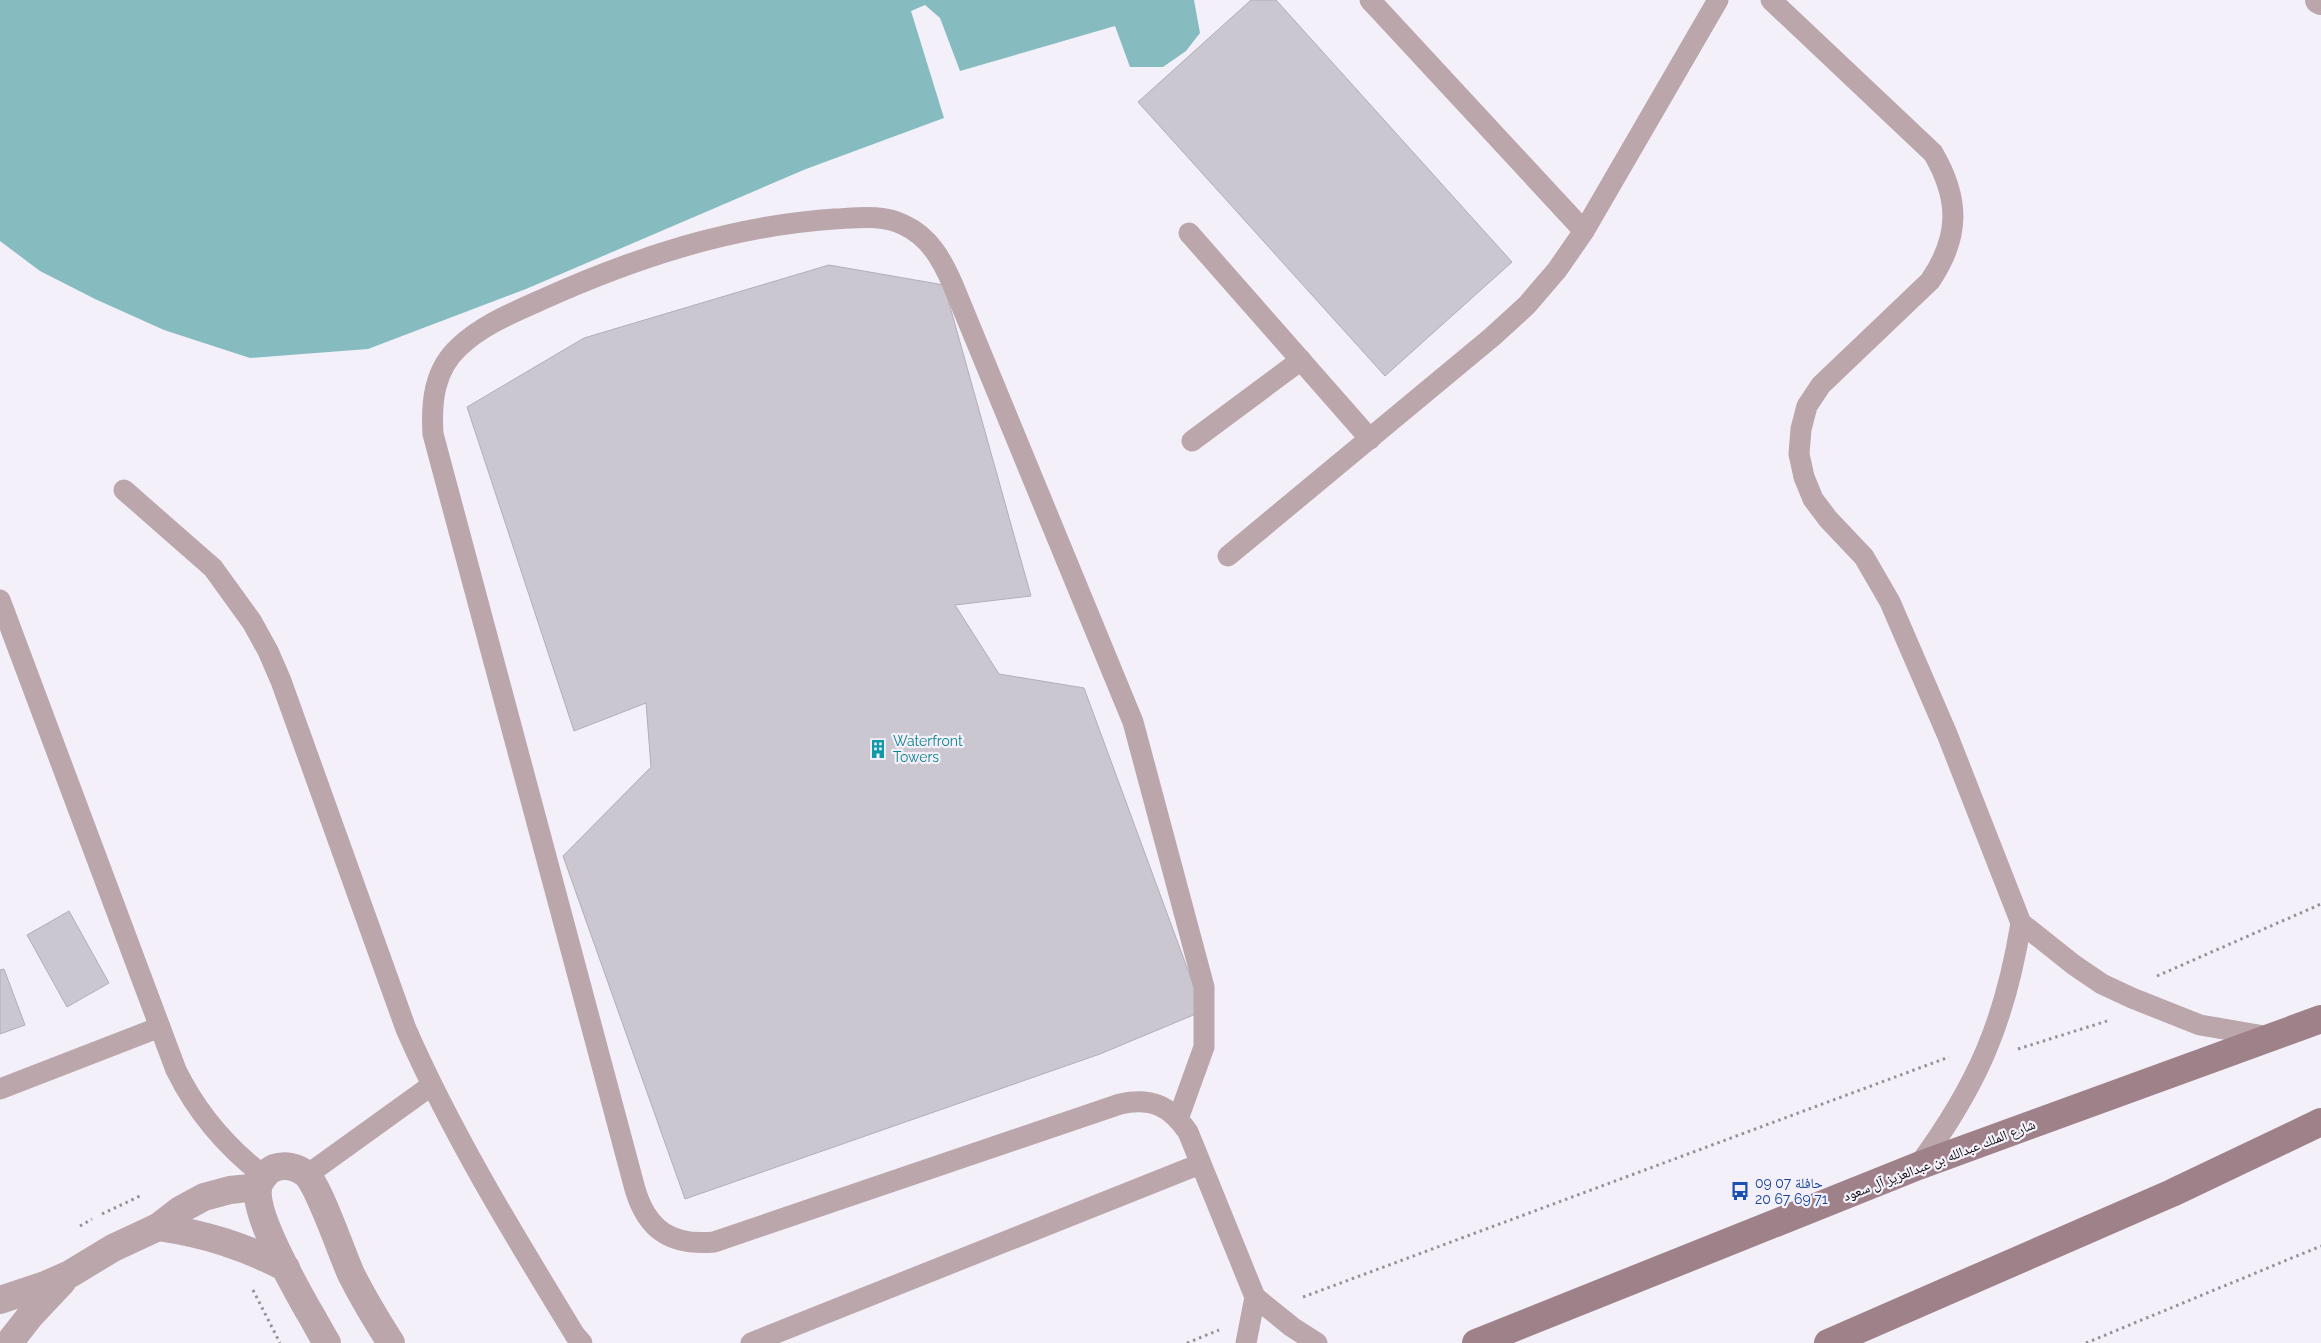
<svg xmlns="http://www.w3.org/2000/svg" width="2321" height="1343" font-family="Raleway,'Noto Naskh Arabic',sans-serif">
<style>
.water{fill:#86bcc0}
.building{fill:#cac7d1;stroke:#b1aeb7}
.lines{fill:none;stroke-linecap:round;stroke-linejoin:round}
.path{stroke:#949299;stroke-width:3;stroke-dasharray:2.5 4;stroke-linecap:butt}
.service{stroke:#bba6ab;stroke-width:21}
.minor{stroke:#bba6ab;stroke-width:28}
.tertiary{stroke:#bba6ab;stroke-width:28}
.secondary{stroke:#9f8189;stroke-width:28}
.labels{text-anchor:middle;stroke-width:4.5;stroke-linejoin:round;paint-order:stroke}
.culture-label{font-size:14px;fill:#0d838f;stroke:#f3f0fa;text-anchor:start}
.street-label{font-size:14px;fill:#0c0b0e;stroke:#f3f0fa}
.transit-label{font-size:14px;fill:#164399;stroke:#f3f0fa;text-anchor:start}
</style>
<rect width="100%" height="100%" fill="#f3f0fa"/>
<!-- water -->
<polygon class="water" points="0,0 1194,0 1200,33 1186,51 1163,67 1130,67 1115,26 960,71 940,18 925,5 911,11 944,118 806,169 526,289 368,349 250,358 164,330 95,299 40,271 0,241"/>
<!-- building -->
<g class="building">
<polygon points="1251,0 1276,0 1512,262 1385,376 1138,102"/>
<polygon points="829,265 944,285 1031,596 955,605 999,674 1084,688 1203,1011 1100,1054 685,1199 563,856 651,767 646,703 574,731 467,407 584,338"/>
<polygon points="69,911 109,983 67,1007 27,935"/>
<polygon points="4,969 25,1025 0,1034 0,970"/>
</g>
<g class="lines">
<!-- path -->
<g class="path">
<polyline points="2157,976 2321,904"/>
<polyline points="2018,1049 2107,1021"/>
<polyline points="102,1214 142,1195"/>
<polyline points="80,1226 92,1219"/>
<polyline points="253,1290 280,1343"/>
<polyline points="1303,1297 1949,1057"/>
<polyline points="1187,1343 1219,1330"/>
<polyline points="2086,1343 2321,1246"/>
</g>
<!-- service -->
<g class="service">
<polyline points="1370,0 1584,231"/>
<path d="M 1771,0 L 1933,153 C 1960,199 1960,237 1930,281 L 1821,385 L 1807,406 L 1801,429 L 1799,454 L 1804,477 L 1813,499 L 1828,519 L 1864,557 L 1890,602 L 1947,734 L 2021,923 L 2074,965 L 2102,984 L 2132,998 L 2200,1025 L 2270,1037"/>
<polyline points="1189,233 1370,439"/>
<polyline points="1192,441 1301,360"/>
<path d="M 124,490 L 213,568 L 252,622 L 268,651 L 281,681 L 406,1029 C 453,1136 514,1235 575,1335 L 582,1343"/>
<polyline points="1228,556 1492,337 1527,305 1557,270 1584,231 1718,0"/>
<path d="M 0,600 L 176,1070 C 197,1113 225,1146 264,1176"/>
<polyline points="0,1089 160,1027"/>
<path d="M 1178,1119 L 1204,1047 L 1204,987 L 1133,722 L 953,285 C 942,260 930,237 904,225 C 883,214 857,218 834,219 C 731,226 634,258 541,300 C 512,313 482,325 459,347 C 434,370 431,402 433,434 L 635,1189 C 647,1230 671,1246 714,1242 L 1120,1104 C 1152,1097 1170,1106 1188,1132 L 1255,1297 L 1292,1327 L 1317,1343"/>
<path d="M 1918,1166 C 1977,1086 2005,1022 2021,923"/>
<polyline points="307,1175 432,1085"/>
<polyline points="751,1343 1200,1164"/>
<polyline points="1246,1343 1255,1297"/>
</g>
<!-- minor -->
<polyline class="minor" points="2319,0 2321,1"/>
<!-- tertiary -->
<g class="tertiary">
<path d="M 158,1227 C 205,1234 244,1246 286,1268"/>
<polyline points="0,1300 45,1285 70,1274 113,1248 158,1227 180,1210 204,1197 230,1190 258,1187"/>
<polyline points="9,1343 30,1316 62,1282"/>
<path d="M 327,1343 C 320,1332 315,1321 308,1310 C 294,1285 254,1215 258,1188 C 259,1181 267,1171 274,1168 C 285,1164 297,1167 306,1174 C 319,1186 342,1254 351,1274 C 363,1298 377,1321 391,1343"/>
</g>
<!-- secondary -->
<g class="secondary">
<polyline points="1476,1343 1918,1166 2321,1019"/>
<polyline points="1828,1343 2172,1193 2321,1122"/>
</g>
</g>
<!-- icons -->
<defs>
<g id="building-bare" transform="scale(1.5)"><path d="M-4-6H4V6H1V3H-1V6H-4ZM-2.5-4.3h1.7v1.8h-1.7ZM.8-4.3h1.7v1.8H.8ZM-2.5-1h1.7V.8h-1.7ZM.8-1h1.7V.8H.8Z" fill="#0f9aa8" stroke="#f3f0fa" stroke-width="2.5" paint-order="stroke"/></g>
<g id="bus-bare" transform="scale(1.5)"><path d="M-5-6H5V4H4V6H2V4H-2V6H-4V4H-5ZM-3.5-4V0h7V-4ZM-3.5 1.2v1.5H-2V1.2ZM2 1.2v1.5H3.5V1.2Z" fill="#1a4fb4" stroke="#f3f0fa" stroke-width="2.5" paint-order="stroke"/></g>
</defs>
<g fill-rule="evenodd">
<use href="#building-bare" x="878" y="749"/>
<use href="#bus-bare" x="1740" y="1191"/>
</g>
<g class="labels">
<!-- culture labels -->
<g class="culture-label">
<text x="893" y="746">Waterfront<tspan x="893" dy="16">Towers</tspan></text>
</g>
<!-- street labels -->
<g class="street-label">
<text transform="translate(1939 1160) rotate(-21)" y="5">شارع الملك عبدالله بن عبدالعزيز آل سعود</text>
</g>
<!-- transit labels -->
<g class="transit-label">
<text x="1755" y="1188">حافلة 07 09<tspan x="1755" dy="16">20 67 69 71</tspan></text>
</g>
</g>
</svg>
